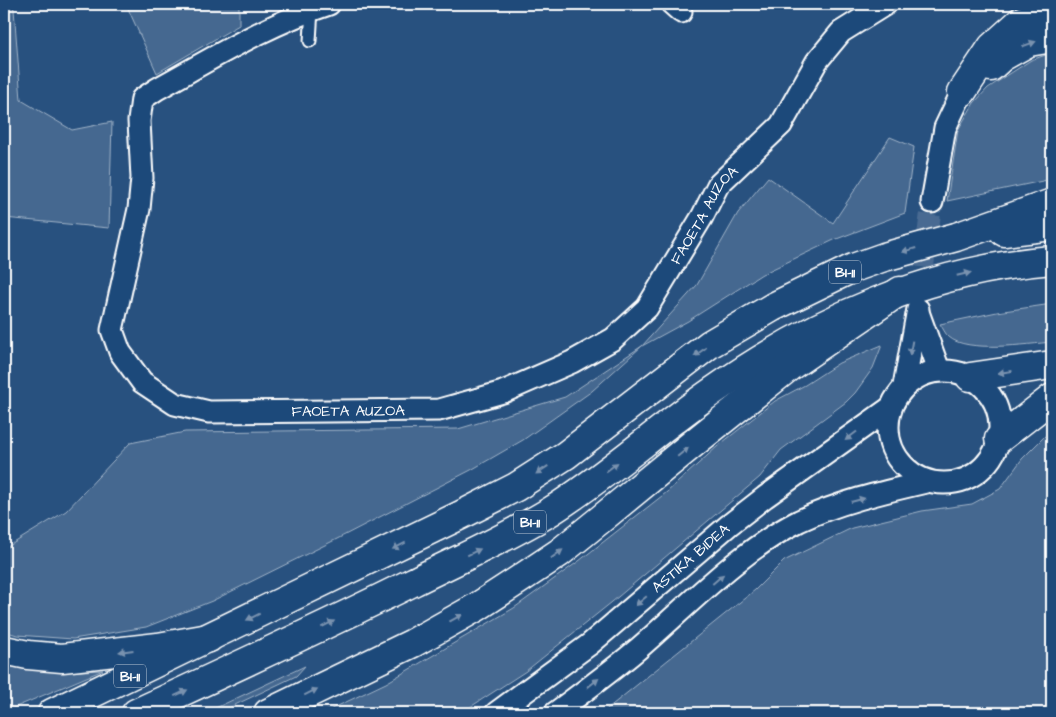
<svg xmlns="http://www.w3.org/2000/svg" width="1056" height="717" font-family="'Architects Daughter',sans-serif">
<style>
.green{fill:#446890;stroke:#a2b4c8}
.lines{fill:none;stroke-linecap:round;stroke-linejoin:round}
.street-tunnel{stroke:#486b92;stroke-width:21;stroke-dasharray:21 11;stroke-linecap:butt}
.lane-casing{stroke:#fff;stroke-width:15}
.street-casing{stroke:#fff;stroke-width:25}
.primary-casing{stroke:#fff;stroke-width:31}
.highway-casing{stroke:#fff;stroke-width:31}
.lane{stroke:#1f4a7a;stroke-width:11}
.street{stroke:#1f4a7a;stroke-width:21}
.primary{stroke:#1f4a7a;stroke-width:28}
.highway{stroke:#1f4a7a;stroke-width:28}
.oneway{fill:#7992af}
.labels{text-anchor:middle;stroke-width:4;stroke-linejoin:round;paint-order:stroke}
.shield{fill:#1f4a7a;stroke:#bcc9d7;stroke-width:1}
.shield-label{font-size:14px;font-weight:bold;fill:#fff}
.street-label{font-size:15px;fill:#fff;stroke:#1f4a7a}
</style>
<rect width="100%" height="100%" fill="#28517f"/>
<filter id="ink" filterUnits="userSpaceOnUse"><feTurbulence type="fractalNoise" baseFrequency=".02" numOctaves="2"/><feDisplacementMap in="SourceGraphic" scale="10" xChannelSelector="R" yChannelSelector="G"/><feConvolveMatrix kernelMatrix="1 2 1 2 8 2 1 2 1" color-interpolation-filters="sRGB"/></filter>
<g filter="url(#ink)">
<!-- green -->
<g class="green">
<polygon points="4,4 12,4 14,9 21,100 72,130 112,122 109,228 4,218"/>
<polygon points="126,4 239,4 239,25 157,73"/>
<polygon points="1052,53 1052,179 947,201 958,130 974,103 988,88 1031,60"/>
<polygon points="890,137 914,147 905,213 834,240 762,274 688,321 642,346 592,391 523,440 471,470 337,539 212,601 146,627 73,639 17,635 4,631 4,549 66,511 130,443 185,432 458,429 565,397 642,346 697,285 738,213 768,177 833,223"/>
<path d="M 1052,304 L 1052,342 C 1029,344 966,353 949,337 C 945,334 943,328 940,324 L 997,312 Z"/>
<polygon points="882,345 873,368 855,393 846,402 781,450 760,477 612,602 526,671 461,713 323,713 386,683 514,608 579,561 667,492 718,446 775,401 805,385 839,363"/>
<polygon points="1052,429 1052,713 602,713 755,590 784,561 852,528 922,511 972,504 1000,489 1022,459"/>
<polygon points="4,662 59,672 103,670 4,712"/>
<polygon points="305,666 296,676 218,713 205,713"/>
</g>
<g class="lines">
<!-- street-tunnel -->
<polyline class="street-tunnel" points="919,299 932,202"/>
<!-- lane casing -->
<g class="lane-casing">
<polyline id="lane" points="310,41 312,9"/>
</g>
<!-- street casing -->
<g class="street-casing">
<g id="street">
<path id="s1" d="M 329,4 C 268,24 213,58 157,89 L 142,99 L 139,121 L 142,178 L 139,209 L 112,330 L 120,352 L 142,382 L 175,404 L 209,412 L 439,410 L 503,392 L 572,362 L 613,339 L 647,308 L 702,217 L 718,185 L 781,125 L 817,61 L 841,32 L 886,4"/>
<polyline points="672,4 681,12"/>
<polyline points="932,202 945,128 962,92"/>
<polyline points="918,312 939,370"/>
<circle cx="944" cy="427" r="56"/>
<polyline points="904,386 918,309"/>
<path id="s2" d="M 496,713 L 590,644 L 729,525 L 765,497 L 890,408"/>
<path d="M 555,713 C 583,692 612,671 639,648 C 690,604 738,552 799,521 C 839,502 883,492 926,482"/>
</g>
</g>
<!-- primary casing -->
<g class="primary-casing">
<g id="primary">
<polyline points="991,67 1002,57 1029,42 1052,38"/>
<polyline points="962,92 992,47 1021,21 1052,9"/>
<polyline points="1004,232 1052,226"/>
<polyline points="970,377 1052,365"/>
<polyline points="999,439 1052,398"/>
<polyline points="52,713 461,515 516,487 566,455 710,344 773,307 853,268 884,257 956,237 1052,203"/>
<path d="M 136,713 C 229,670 321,628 413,582 C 459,559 507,538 551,511 C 608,475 658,429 713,391 C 813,320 929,270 1052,260"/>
</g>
</g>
<!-- highway casing -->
<g class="highway-casing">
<g id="highway">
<polyline points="4,650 28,655 62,658 158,647 209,638"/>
<polyline points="268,713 413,643 477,607 517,581 559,553 601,519 695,442 789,367 900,291"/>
</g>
</g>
<!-- lane -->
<use href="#lane" class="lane"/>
<!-- street -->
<use href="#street" class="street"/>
<!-- primary -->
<use href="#primary" class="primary"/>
<!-- highway -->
<use href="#highway" class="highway"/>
</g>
<!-- one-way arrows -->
<defs><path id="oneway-solid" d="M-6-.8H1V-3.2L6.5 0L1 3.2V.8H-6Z" transform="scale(1.25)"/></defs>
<g class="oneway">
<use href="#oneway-solid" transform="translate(1029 44) rotate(-19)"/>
<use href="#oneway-solid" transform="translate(909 250) rotate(164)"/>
<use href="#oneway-solid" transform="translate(964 274) rotate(-13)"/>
<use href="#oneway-solid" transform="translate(911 348) rotate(100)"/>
<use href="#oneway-solid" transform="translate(700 352) rotate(144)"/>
<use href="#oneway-solid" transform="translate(1005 372) rotate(172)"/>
<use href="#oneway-solid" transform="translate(851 436) rotate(143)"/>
<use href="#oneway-solid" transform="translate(683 452) rotate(-40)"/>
<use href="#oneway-solid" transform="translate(612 467) rotate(-37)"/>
<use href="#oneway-solid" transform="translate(542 470) rotate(147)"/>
<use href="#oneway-solid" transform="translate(858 500) rotate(-15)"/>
<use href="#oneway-solid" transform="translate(399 546) rotate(154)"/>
<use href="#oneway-solid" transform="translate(474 552) rotate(-26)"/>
<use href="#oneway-solid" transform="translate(557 554) rotate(-36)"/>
<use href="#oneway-solid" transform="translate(718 579) rotate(-41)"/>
<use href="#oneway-solid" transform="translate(641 601) rotate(140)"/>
<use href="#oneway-solid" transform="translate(253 617) rotate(154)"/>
<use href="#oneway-solid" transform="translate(456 618) rotate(-29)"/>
<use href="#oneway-solid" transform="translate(328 624) rotate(-26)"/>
<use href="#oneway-solid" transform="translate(126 651) rotate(173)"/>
<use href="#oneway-solid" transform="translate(593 683) rotate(-38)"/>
<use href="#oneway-solid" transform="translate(311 692) rotate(-26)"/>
<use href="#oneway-solid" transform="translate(181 693) rotate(-25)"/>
</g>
</g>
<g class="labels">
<!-- shield labels -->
<g class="shield">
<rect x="829" y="260.5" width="32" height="23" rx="4"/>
<rect x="514" y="510.5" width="32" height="23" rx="4"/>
<rect x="114" y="664.5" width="32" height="23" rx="4"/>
</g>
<g class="shield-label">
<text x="845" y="277">BI-11</text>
<text x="530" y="527">BI-11</text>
<text x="130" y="681">BI-11</text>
</g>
<!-- street labels -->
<g class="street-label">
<text dy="5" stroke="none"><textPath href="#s1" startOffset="1154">FAOETA AUZOA</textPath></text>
<text dy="5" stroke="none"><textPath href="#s1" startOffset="719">FAOETA AUZOA</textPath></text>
<text dy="5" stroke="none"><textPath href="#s2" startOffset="249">ASTIKA BIDEA</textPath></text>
</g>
</g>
<!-- margin -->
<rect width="1056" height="717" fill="none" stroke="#1f4a7a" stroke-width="20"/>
<rect x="10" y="10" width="1036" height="697" fill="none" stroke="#fff" stroke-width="2" filter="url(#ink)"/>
</svg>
